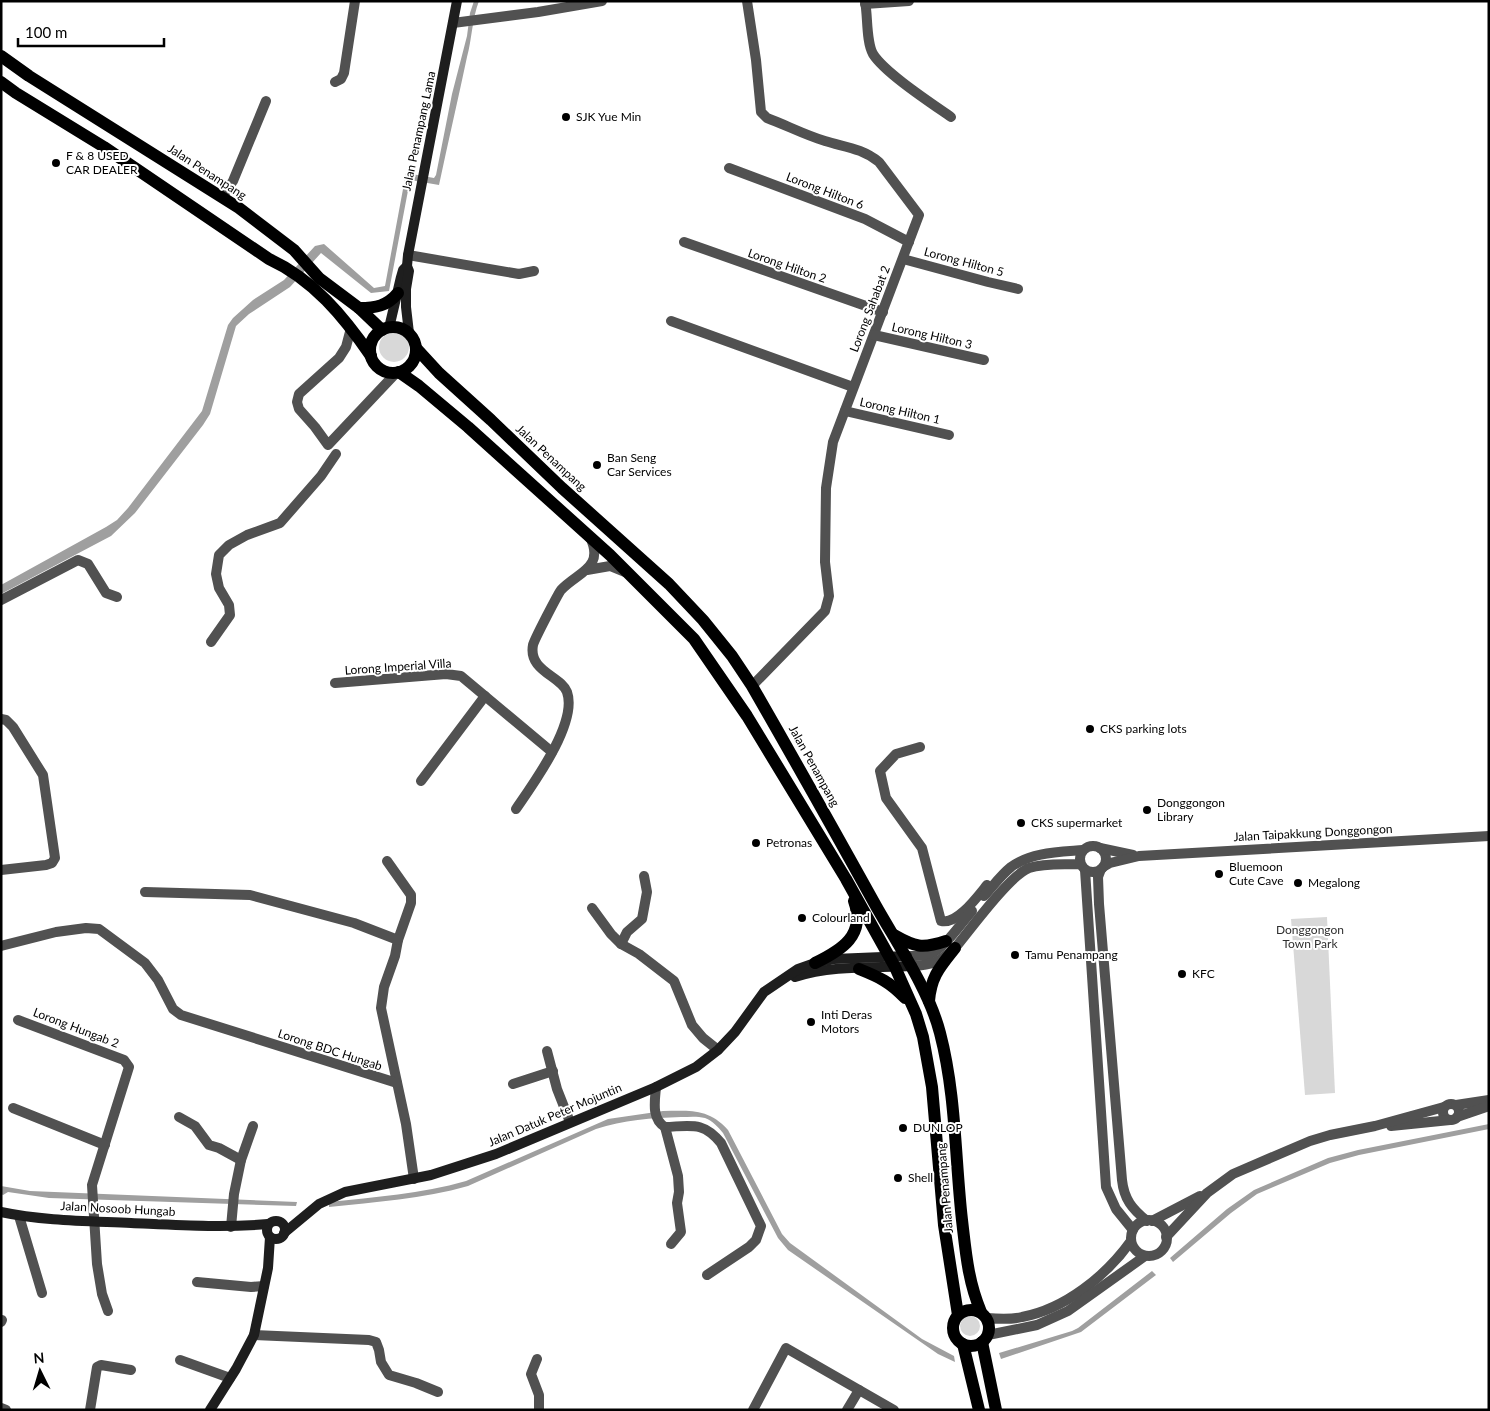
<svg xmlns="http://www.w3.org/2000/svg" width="1490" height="1411" font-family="Lato,sans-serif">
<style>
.green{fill:#d8d8d8}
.water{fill:#9f9f9f}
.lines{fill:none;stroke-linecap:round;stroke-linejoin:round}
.minor{stroke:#515151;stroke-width:10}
.tertiary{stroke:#515151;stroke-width:10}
.secondary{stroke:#1e1e1e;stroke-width:10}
.primary{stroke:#000;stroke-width:12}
.poi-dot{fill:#000;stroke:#fff;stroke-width:2}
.labels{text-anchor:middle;stroke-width:4;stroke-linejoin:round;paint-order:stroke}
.poi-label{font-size:12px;fill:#000;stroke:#fff;text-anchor:start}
.street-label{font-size:12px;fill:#000;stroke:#fff}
.park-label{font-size:12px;fill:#2f2f2f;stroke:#fff}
</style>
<rect width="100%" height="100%" fill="#fff"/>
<!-- green -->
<g class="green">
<circle cx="394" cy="347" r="15"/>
<polygon points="1327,917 1335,1093 1305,1095 1291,919"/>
<circle cx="970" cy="1326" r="10"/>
</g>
<!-- water -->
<g class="water">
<path d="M 474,1 L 479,1 C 472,19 472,39 467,57 C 458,100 448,142 439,185 L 410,180 L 389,291 L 371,293 L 321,253 L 290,287 L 249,314 L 236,326 L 210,414 L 203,425 L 135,513 L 111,536 L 1,594 L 1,585 L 106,527 L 117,520 L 128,508 L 202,411 L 228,325 L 233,318 L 253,300 L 284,280 L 315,246 L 324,244 L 374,288 L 385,286 L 406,173 L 434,178 L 436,175 L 452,94 L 467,36 L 470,13 Z"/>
<path d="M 663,1111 C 690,1111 708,1108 728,1130 L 782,1234 L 790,1243 L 922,1339 L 954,1356 L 955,1362 L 938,1354 L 788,1250 L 778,1238 L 723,1133 C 718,1127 713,1121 705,1118 C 697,1116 689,1117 681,1117 C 652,1118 623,1120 596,1129 L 468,1186 C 423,1199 375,1202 329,1207 L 329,1202 C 375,1197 421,1194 466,1181 L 608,1119 Z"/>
<polygon points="1489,1124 1489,1129 1359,1155 1330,1163 1271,1188 1257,1194 1231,1213 1173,1262 1170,1258 1227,1209 1254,1190 1328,1158 1358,1150"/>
<polygon points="1,1186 30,1191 297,1202 296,1206 49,1198 8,1192 3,1195 1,1194"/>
<polygon points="1152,1271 1156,1275 1081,1332 1001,1359 999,1353 1072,1331 1078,1328"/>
</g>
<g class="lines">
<!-- minor -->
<g class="minor">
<path d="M 747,1 L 756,60 L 761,112 L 767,118 C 786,125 805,135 825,141 C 844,147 862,148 879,162 L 919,215 L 833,442 L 826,488 L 825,562 L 829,596 L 825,611 L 752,686"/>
<path d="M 865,1 C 868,16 866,42 873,54 C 885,73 931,103 951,117"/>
<polyline points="865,4 909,1"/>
<polyline points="335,82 341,79 344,73 355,1"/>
<polyline points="729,168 865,219 909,242"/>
<polyline points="222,197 233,181 266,101"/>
<polyline points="684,242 883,312"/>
<polyline points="408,255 519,274 534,271"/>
<polyline points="903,259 988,282 1018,289"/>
<polyline points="671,321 853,387"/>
<polyline points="351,328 346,347 339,358 299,394 297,402 299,409 315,427 328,445 396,373"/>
<polyline points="874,335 984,360"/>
<polyline points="845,411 949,435"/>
<polyline points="587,570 610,566 627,573"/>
<polyline points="1,600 78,560 88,564 106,593 117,597"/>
<polyline points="211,642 230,615 229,605 219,588 216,574 219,555 229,545 247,535 280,523 321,476 336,454"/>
<polyline points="335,683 446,674 461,676 552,752"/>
<polyline points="1,719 6,720 13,727 43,775 55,858 52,863 46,865 1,870"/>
<path d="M 920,747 L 896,754 L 880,771 L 886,798 L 922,848 L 941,921 C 957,925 978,896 987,885"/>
<polyline points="421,781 485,696"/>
<path d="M 516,809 C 533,784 578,723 567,692 C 561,676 528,671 533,645 C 534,640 558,594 561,590 C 578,572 605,568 590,537"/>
<circle cx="1093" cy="859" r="13"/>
<polyline points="1100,848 1133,855"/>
<polyline points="387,861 411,895 411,903 398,940 395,956 384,987 381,1008 406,1124 414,1179"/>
<polyline points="1103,867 1110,863 1139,856 1489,836"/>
<path d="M 1101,869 L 1098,877 L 1099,904 L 1122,1180 C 1124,1199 1132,1209 1147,1221"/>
<polyline points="1085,870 1106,1187 1116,1209 1133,1230"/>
<polyline points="145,892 250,895 354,923 398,940"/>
<path d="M 984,896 C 993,886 1001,875 1011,867 C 1031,852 1059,852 1083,850"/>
<polyline points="592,908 611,934 621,944 639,954 674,981 692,1025 703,1038 718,1050"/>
<polyline points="621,944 627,932 642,919 647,892 644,876"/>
<polyline points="1,946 56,932 86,928 99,929 145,963 158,980 173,1009 181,1015 397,1083"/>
<path d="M 907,956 C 915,956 923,957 930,954 C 945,948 961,923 972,911"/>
<path d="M 912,966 C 933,965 939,962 955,948 C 970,930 1010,875 1029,868 C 1045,863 1064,865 1080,864"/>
<polyline points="18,1020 124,1060 129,1067 92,1185 97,1264 102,1294 108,1311"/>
<polyline points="547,1051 557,1089 570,1122"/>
<polyline points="513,1084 553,1071"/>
<path d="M 656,1087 C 655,1100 651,1119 665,1127 C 691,1126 703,1121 721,1143 L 761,1226 L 756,1240 L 749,1247 L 707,1275"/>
<polyline points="13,1108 105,1145"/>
<polyline points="179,1117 195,1126 209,1145 219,1148 241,1160"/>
<polyline points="665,1127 678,1176 679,1192 677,1203 681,1232 671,1244"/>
<polyline points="19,1216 42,1293"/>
<polyline points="231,1227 234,1194 241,1160 253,1126"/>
<polyline points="197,1282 251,1287 264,1286"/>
<polyline points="1,1322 2,1320"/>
<polyline points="254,1335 369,1340 376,1342 379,1350 381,1362 389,1375 416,1383 438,1392"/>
<polyline points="537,1359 531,1374 539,1395 539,1410"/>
<polyline points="180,1360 230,1378"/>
<polyline points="1,1408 6,1410"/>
<polyline points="90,1410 97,1367 101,1365 131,1370"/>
<polyline points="753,1410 786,1348 894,1410"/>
<polyline points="847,1410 859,1390"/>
</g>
<!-- tertiary -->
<g class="tertiary">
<polyline points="453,23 538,12 602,1"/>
<circle cx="1451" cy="1112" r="8"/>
<polyline points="1456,1105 1489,1100"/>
<polyline points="1457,1117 1489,1106"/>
<polyline points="1391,1126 1450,1120"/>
<circle cx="1149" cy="1238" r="18"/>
<polyline points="1152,1221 1200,1196"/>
<polyline points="1166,1237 1207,1193 1233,1174 1310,1141 1330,1135 1375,1126 1444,1107"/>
<path d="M 987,1318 C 998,1319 1010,1320 1022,1317 C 1065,1309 1106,1276 1131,1241"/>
<polyline points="988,1335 1037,1325 1068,1311 1145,1256"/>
</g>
<!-- secondary -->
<g class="secondary">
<polyline points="389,328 401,277 403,270 406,267"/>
<polyline points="409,333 406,307 406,289 409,271 407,266 408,255 457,1"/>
<path d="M 795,977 C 832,965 873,968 912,966"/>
<path d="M 1,1212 C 43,1221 88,1221 131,1223 C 177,1225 222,1228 268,1224"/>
<circle cx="276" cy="1230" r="9"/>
<polyline points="284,1233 319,1204 345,1192 431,1175 496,1154 656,1087 696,1067 718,1050 735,1032 764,992 798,969 815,963 834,959 907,956"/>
<polyline points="210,1410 236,1369 254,1335 268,1268 270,1237"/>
</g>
<!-- primary -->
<g class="primary">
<polyline points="1,56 29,76 239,208 294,250 319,278 359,308 382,330"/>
<path d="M 1,82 L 16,93 L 104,147 L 269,259 C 313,279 344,317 371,356"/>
<path d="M 359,308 C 376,308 387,306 398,293"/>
<circle cx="393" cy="350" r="23"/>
<path d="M 416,348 L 439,373 L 491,420 L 562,488 L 669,584 L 703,620 L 732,656 L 752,686 C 794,759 835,832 876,906 C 898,945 929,990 940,1033 C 956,1094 955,1158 962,1220 C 966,1254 968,1281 981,1312"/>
<polyline points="399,372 419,386 468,427 610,555 694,639 747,716 846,879 895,967 916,1014 923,1037 932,1087 944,1225 958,1315"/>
<path d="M 894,935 C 915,947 922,949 946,941"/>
<path d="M 815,963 C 842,950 866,935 854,901"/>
<path d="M 859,969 C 879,977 890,982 905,998"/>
<path d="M 929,1001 C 931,976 940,967 955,948"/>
<circle cx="971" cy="1328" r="18"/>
<polyline points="982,1342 996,1410"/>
<polyline points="963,1344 979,1410"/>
</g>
</g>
<!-- markers -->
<g class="poi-dot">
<circle cx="566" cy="117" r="5"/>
<circle cx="56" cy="163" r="5"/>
<circle cx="597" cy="465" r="5"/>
<circle cx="1090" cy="729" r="5"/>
<circle cx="1147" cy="810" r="5"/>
<circle cx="1021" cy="823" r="5"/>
<circle cx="756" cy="843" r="5"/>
<circle cx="1219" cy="874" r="5"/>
<circle cx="1298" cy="883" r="5"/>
<circle cx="802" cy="918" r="5"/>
<circle cx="1015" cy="955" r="5"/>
<circle cx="1182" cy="974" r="5"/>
<circle cx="811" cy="1022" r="5"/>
<circle cx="903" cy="1128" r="5"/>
<circle cx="898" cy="1178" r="5"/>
</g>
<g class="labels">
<!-- poi labels -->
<g class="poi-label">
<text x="576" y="121">SJK Yue Min</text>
<text x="66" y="160">F &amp; 8 USED<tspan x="66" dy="14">CAR DEALER</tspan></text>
<text x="607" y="462">Ban Seng<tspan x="607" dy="14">Car Services</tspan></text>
<text x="1100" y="733">CKS parking lots</text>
<text x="1157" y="807">Donggongon<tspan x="1157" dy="14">Library</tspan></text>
<text x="1031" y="827">CKS supermarket</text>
<text x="766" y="847">Petronas</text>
<text x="1229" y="871">Bluemoon<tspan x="1229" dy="14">Cute Cave</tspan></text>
<text x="1308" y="887">Megalong</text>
<text x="812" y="922">Colourland</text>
<text x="1025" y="959">Tamu Penampang</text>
<text x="1192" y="978">KFC</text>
<text x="821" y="1019">Inti Deras<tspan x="821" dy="14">Motors</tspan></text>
<text x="913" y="1132">DUNLOP</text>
<text x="908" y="1182">Shell</text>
</g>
<!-- street labels -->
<g class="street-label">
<text transform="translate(419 131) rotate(-78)" y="4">Jalan Penampang Lama</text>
<text transform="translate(207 172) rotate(33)" y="4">Jalan Penampang</text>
<text transform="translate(825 191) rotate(21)" y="4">Lorong Hilton 6</text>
<text transform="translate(964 262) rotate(15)" y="4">Lorong Hilton 5</text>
<text transform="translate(787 266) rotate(19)" y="4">Lorong Hilton 2</text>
<text transform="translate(870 309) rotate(-69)" y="4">Lorong Sahabat 2</text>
<text transform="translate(932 336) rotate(13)" y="4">Lorong Hilton 3</text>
<text transform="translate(900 411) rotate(13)" y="4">Lorong Hilton 1</text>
<text transform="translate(551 458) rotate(43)" y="4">Jalan Penampang</text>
<text transform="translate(398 667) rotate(-4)" y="4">Lorong Imperial Villa</text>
<text transform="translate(814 766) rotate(61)" y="4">Jalan Penampang</text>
<text transform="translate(1313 833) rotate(-3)" y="4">Jalan Taipakkung Donggongon</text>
<text transform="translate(76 1028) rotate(21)" y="4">Lorong Hungab 2</text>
<text transform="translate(330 1050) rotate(18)" y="4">Lorong BDC Hungab</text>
<text transform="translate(555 1115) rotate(-23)" y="4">Jalan Datuk Peter Mojuntin</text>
<text transform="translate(945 1188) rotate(-95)" y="4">Jalan Penampang</text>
<text transform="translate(118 1209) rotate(3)" y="4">Jalan Nosoob Hungab</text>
</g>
<!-- park labels -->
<g class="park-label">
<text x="1310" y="934">Donggongon<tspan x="1310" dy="14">Town Park</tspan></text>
</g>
</g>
<!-- border -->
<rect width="1490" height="1411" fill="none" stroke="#000000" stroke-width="5"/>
<!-- north arrow -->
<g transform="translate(40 1371) rotate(355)" stroke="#ffffff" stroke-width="4" paint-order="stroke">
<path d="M0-4L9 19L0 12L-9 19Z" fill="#000000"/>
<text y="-8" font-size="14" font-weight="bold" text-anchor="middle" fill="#000000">N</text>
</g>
<!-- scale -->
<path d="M18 38v8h146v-8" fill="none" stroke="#000000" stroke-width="2.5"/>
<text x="25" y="38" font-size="15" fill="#000000" stroke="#ffffff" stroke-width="4" paint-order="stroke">100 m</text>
</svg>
